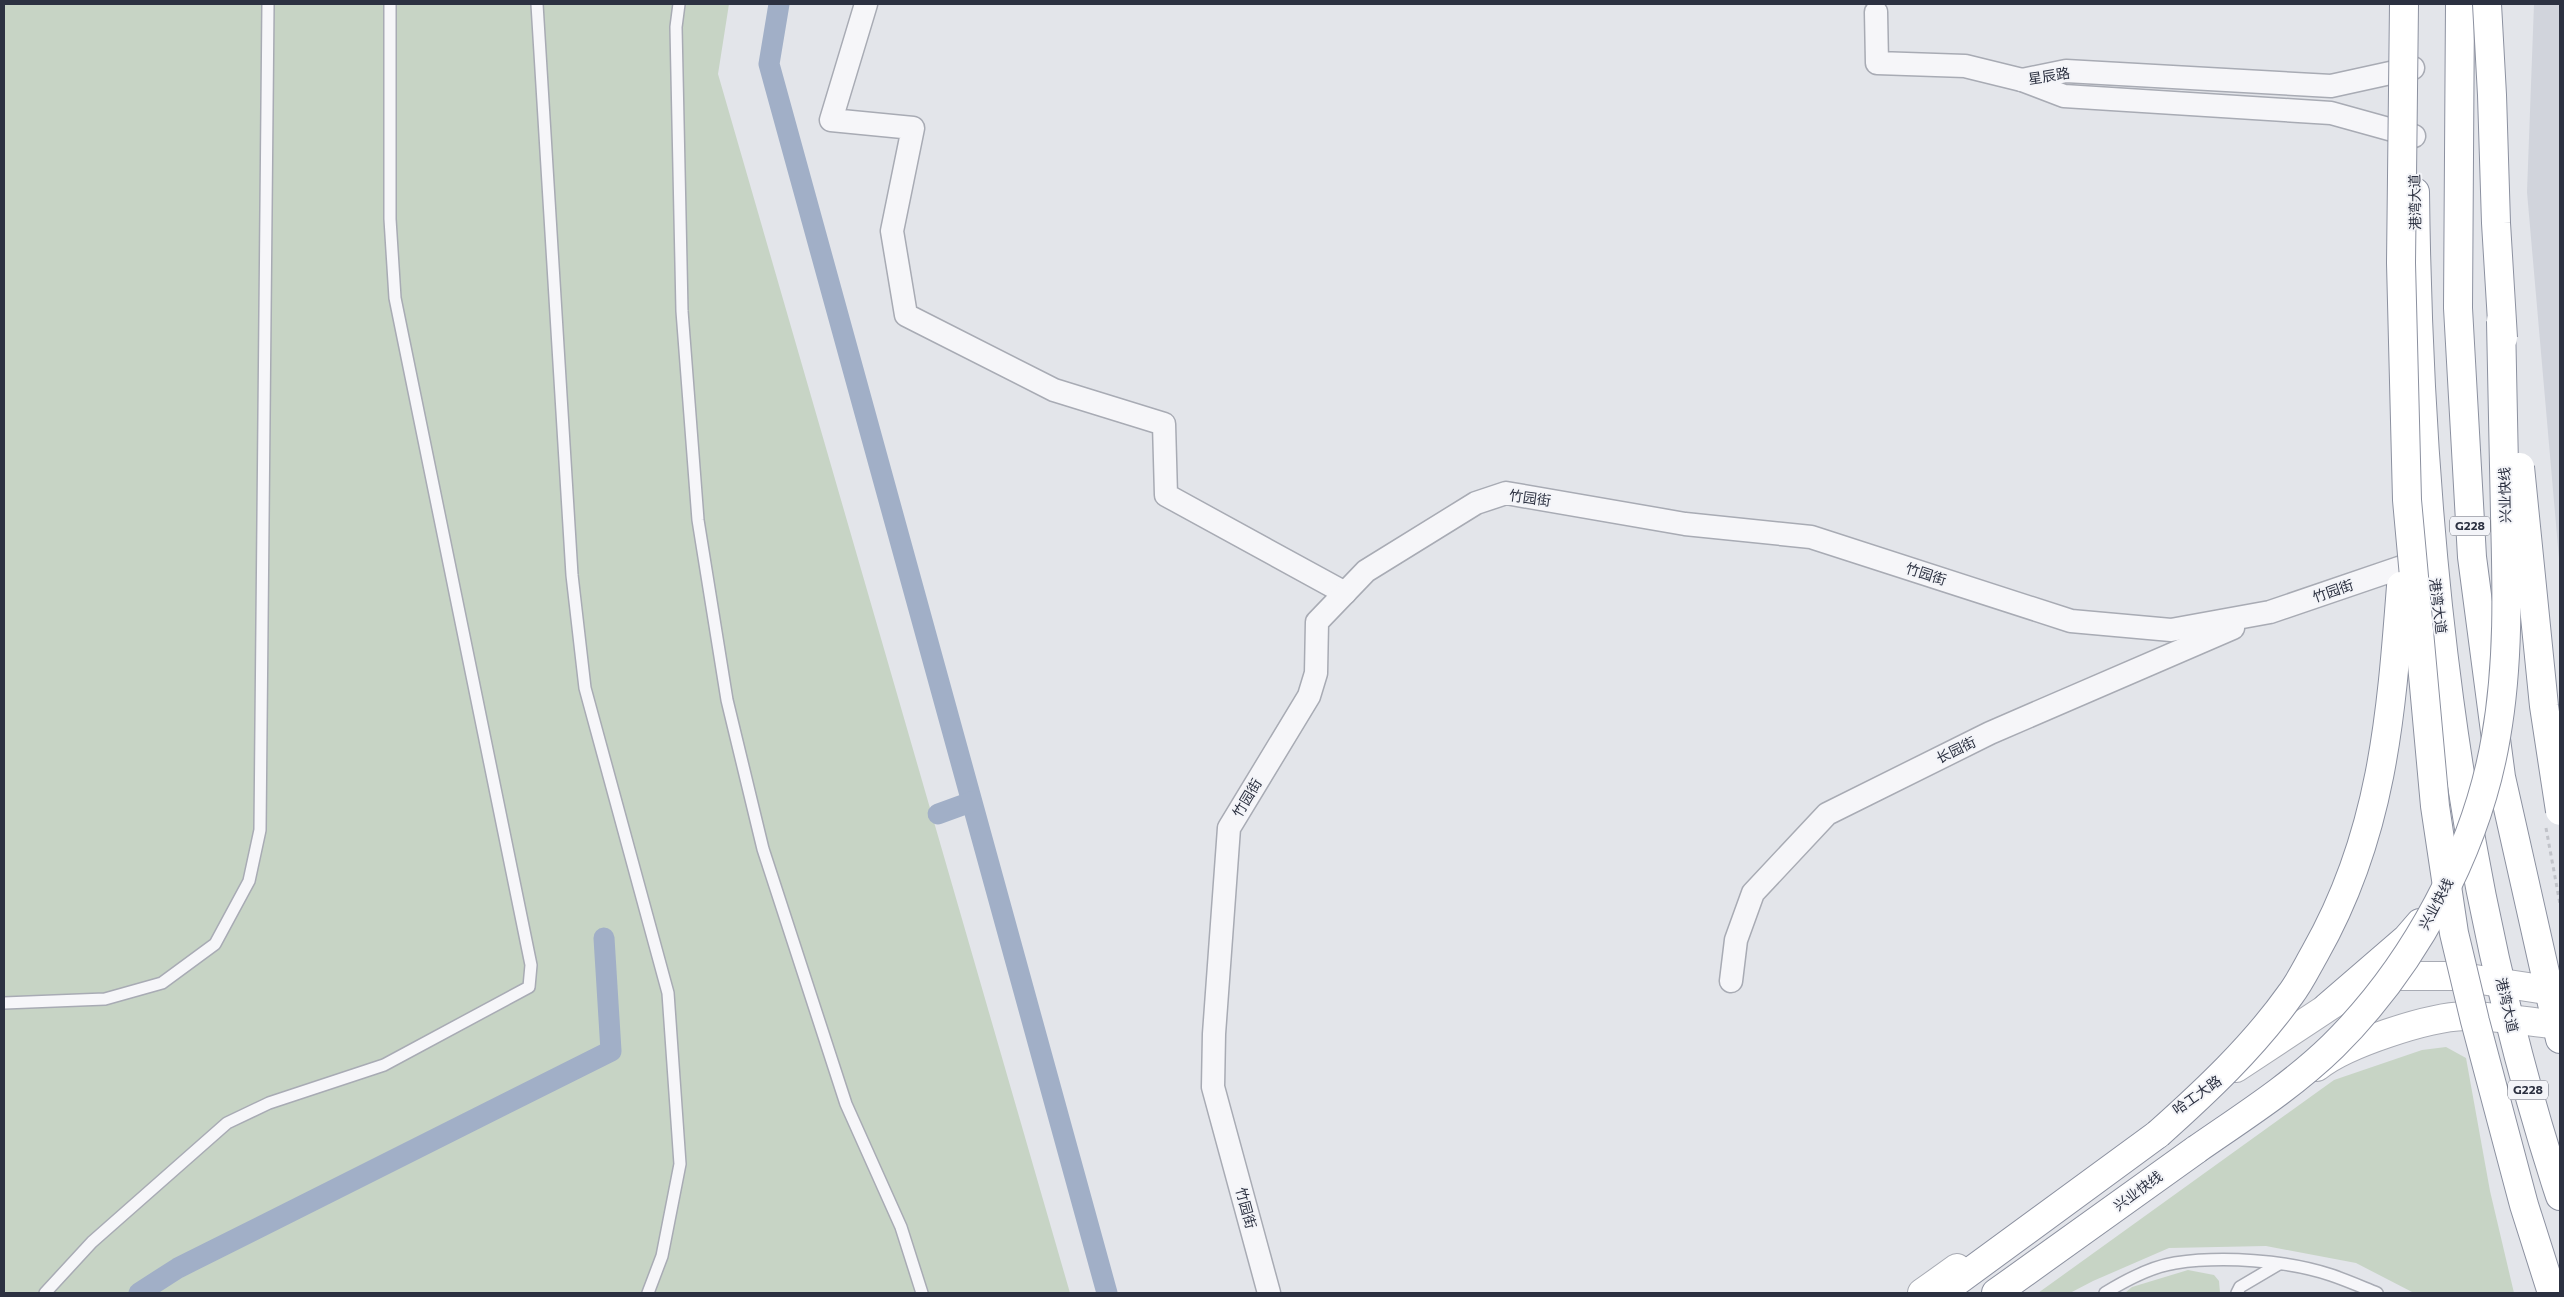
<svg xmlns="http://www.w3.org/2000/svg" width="2564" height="1297" font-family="Commissioner,'Noto Sans SC',sans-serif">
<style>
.built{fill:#d1d4dc}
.green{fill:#c7d4c5}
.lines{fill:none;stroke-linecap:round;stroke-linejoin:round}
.canal{stroke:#a1afc7;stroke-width:21}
.lane-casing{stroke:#a8abb4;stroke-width:14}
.street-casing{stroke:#a8abb4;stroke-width:25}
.secondary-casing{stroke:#a8abb4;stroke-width:30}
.highway-casing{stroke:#8c91a0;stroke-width:30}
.path{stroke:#c1c3c9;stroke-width:3;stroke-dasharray:4 4;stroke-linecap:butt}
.lane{stroke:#f6f6f9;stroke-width:11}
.street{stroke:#f6f6f9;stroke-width:22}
.secondary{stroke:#fff;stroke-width:28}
.highway{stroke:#fff;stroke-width:28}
.highway-bridge-casing{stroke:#8c91a0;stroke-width:30;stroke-linecap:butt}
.highway-bridge{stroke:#fff;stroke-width:28}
.labels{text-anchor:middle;stroke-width:4;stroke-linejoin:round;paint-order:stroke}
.shield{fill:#f3f4f8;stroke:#686c78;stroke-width:1}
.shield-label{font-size:12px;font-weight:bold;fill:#2c3141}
.street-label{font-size:14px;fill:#2c3141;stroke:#f3f4f8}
</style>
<rect width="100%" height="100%" fill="#e3e5ea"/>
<!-- built -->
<polygon class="built" points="2534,4 2560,4 2560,570 2527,192"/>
<!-- green -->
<g class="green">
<polygon points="4,4 729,4 718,74 1070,1293 4,1293"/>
<polygon points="2446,1047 2466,1058 2490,1191 2514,1293 2414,1293 2356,1263 2266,1246 2169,1248 2093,1281 2070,1293 2038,1293 2334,1080 2422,1050"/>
<polygon points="2188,1270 2214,1275 2219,1281 2220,1293 2125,1293 2132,1287"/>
</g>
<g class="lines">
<!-- canal -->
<g class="canal">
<polyline points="779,4 769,64 1107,1293"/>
<polyline points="938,814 971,802"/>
<polyline points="139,1293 178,1268 611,1051 604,938"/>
</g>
<!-- lane casing -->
<g class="lane-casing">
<g id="lane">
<polyline points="537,4 572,575 585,688 668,993 680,1164 662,1256 648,1293"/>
<polyline points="679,4 676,27 682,311 698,520 727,700 763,849 846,1104 901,1227 922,1293"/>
<polyline points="4,1003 105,999 162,983 215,944 249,881 260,830 268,4"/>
<polyline points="45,1293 92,1242 227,1123 269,1103 384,1065 529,987 531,965 395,298 390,219 390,4"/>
<path d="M 2105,1293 C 2126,1280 2150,1267 2175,1263 C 2222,1256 2286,1260 2331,1275 C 2346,1280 2362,1287 2377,1293"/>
<polyline points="2237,1293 2240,1287 2279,1264"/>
</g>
</g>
<!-- street casing -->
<g class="street-casing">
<g id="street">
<polyline points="866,4 831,120 913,128 892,231 906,315 1054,390 1164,424 1166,495 1345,593"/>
<polyline points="1876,12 1877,63 1965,66 2022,80 2064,96 2331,113 2414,136"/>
<polyline points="2022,80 2066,71 2331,86 2413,68"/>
<polyline points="1731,981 1736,940 1753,893 1827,814 1990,733 2233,628"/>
<polyline points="1269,1293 1213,1087 1214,1034 1229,828 1309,696 1316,673 1317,622 1366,571 1476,503 1506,493 1685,524 1811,537 2071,621 2171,630 2270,612 2399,568 2429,564"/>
</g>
</g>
<!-- secondary casing -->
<g class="secondary-casing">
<g id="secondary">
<path d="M 2317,1067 C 2345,1044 2428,1017 2465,1016 C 2496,1016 2529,1022 2560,1025"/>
<polyline points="2236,1068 2345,996 2396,976 2455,976 2560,992"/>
<polyline points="1922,1293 1957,1268"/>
</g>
</g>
<!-- highway casing -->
<g class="highway-casing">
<g id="highway">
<polyline points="2460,4 2458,308 2472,557 2501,777 2560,1039"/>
<path d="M 2415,192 C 2419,531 2454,873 2560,1196"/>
<polyline points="2327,1007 2407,938 2420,923"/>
<polyline points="1941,1293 2158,1134"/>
<polyline points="1996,1293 2197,1149"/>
</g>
</g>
<!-- path -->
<polyline class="path" points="2546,828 2560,904"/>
<!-- lane -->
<use href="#lane" class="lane"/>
<!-- street -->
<use href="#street" class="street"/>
<!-- secondary -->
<use href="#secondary" class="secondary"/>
<!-- highway -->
<use href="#highway" class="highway"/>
<!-- highway-bridge casing -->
<g class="highway-bridge-casing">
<g id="highway-bridge">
<polyline points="2404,4 2401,263 2407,500 2435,806 2454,933 2475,1021 2524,1205 2552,1293"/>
<polyline points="2487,4 2492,95 2496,223 2503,338"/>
<polyline points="2520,467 2544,706 2560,811"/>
<path d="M 2158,1134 C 2205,1092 2253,1047 2290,995 C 2300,982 2307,967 2315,953 C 2382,835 2391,718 2401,586"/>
<path d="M 2197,1149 C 2243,1117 2292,1086 2333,1046 C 2414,966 2477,850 2496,737 C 2509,663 2507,589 2505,515 C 2504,450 2502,385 2501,321"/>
</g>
</g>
<!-- highway-bridge -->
<use href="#highway-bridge" class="highway-bridge"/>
</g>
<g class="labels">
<!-- shield labels -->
<g class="shield">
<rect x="2450" y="516.5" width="40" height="19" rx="4"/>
<rect x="2508" y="1080.5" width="40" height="19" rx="4"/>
</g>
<g class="shield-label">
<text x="2470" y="530">G228</text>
<text x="2528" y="1094">G228</text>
</g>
<!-- street labels -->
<g class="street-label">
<text transform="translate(2049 76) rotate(-9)" y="5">星辰路</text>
<text transform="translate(2415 202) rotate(-91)" y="5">港湾大道</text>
<text transform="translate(2505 495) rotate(-91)" y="5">兴业快线</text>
<text transform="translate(1530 498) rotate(8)" y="5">竹园街</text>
<text transform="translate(1926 574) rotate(18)" y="5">竹园街</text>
<text transform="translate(2333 591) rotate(-19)" y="5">竹园街</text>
<text transform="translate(2438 606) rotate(83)" y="5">港湾大道</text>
<text transform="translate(1956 750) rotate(-26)" y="5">长园街</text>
<text transform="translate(1247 798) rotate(-59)" y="5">竹园街</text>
<text transform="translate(2436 904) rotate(-62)" y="5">兴业快线</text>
<text transform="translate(2507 1005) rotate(77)" y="5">港湾大道</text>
<text transform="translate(2197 1095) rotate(-35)" y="5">哈工大路</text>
<text transform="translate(2138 1191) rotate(-36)" y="5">兴业快线</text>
<text transform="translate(1246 1208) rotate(75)" y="5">竹园街</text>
</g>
</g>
<!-- border -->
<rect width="2564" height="1297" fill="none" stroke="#2c3141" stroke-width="10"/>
</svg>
